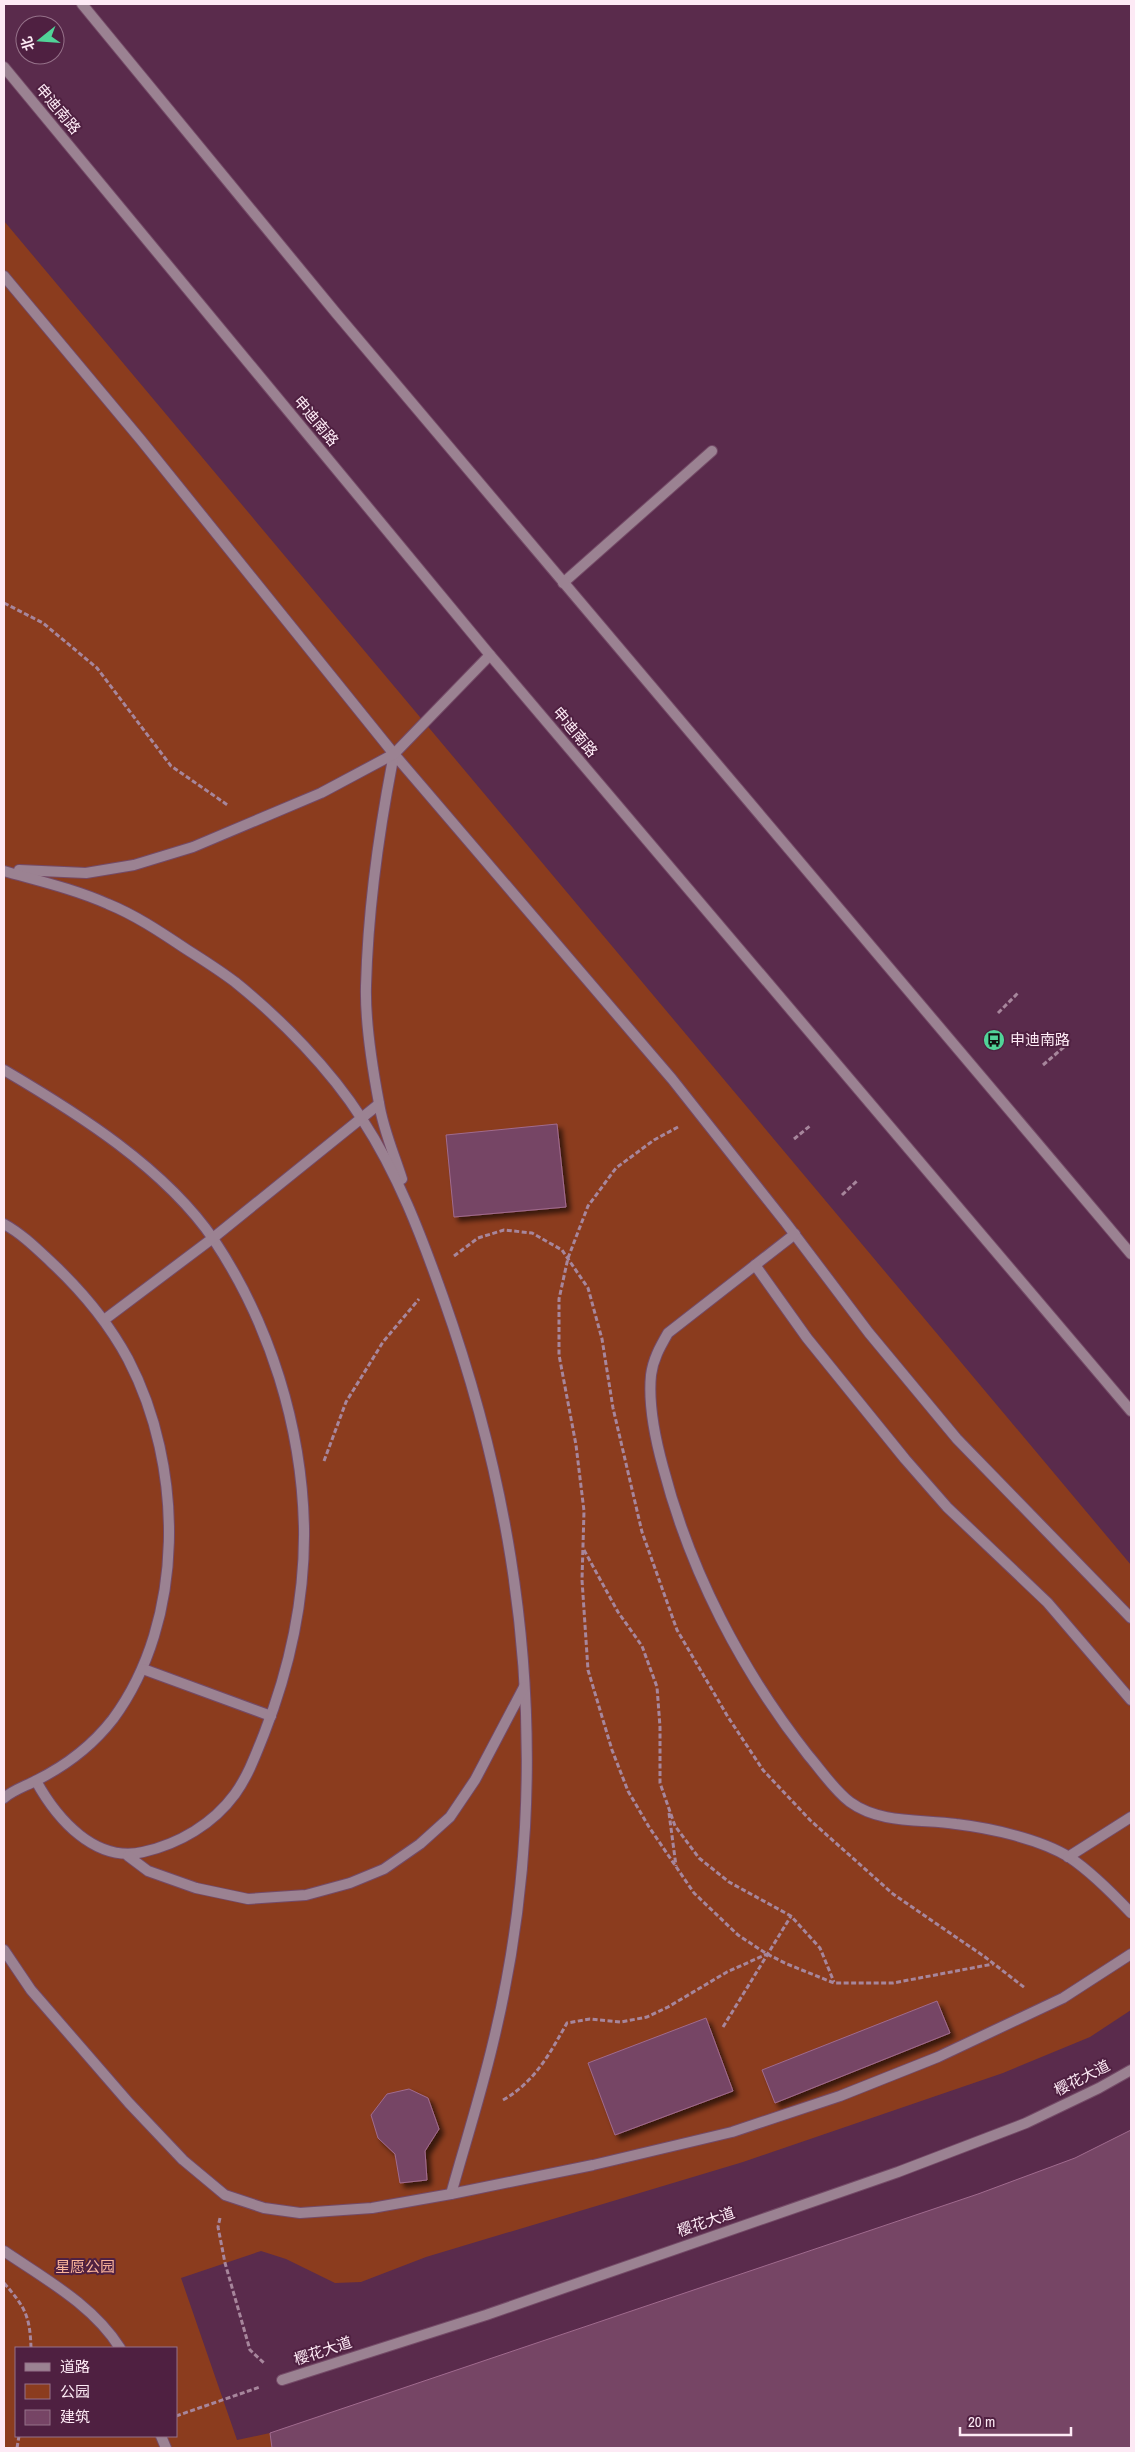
<svg xmlns="http://www.w3.org/2000/svg" width="1135" height="2452" font-family="'Archivo Narrow','Noto Sans SC',sans-serif">
<style>
.green{fill:#8b3c1e;fill-rule:evenodd}
.building{fill:#764465;stroke:#a06b8e;filter:url(#shadow)}
.lines{fill:none;stroke-linecap:round;stroke-linejoin:round}
.service-casing{stroke:#744a67;stroke-width:12}
.tertiary-casing{stroke:#744a67;stroke-width:12}
.path{stroke:#a7869c;stroke-width:3;stroke-dasharray:5 2.5;stroke-linecap:butt}
.service{stroke:#9b8292;stroke-width:10}
.tertiary{stroke:#9b8292;stroke-width:10}
.labels{text-anchor:middle;stroke-width:4;stroke-linejoin:round;paint-order:stroke}
.street-label{font-size:15px;fill:#fdeaf5;stroke:#4f2041}
.poi-label{font-size:15px;fill:#fdeaf5;stroke:#4f2041;text-anchor:start}
.park-label{font-size:15px;fill:#fab49b;stroke:#4f2041}
</style>
<defs>
<filter id="shadow"><feDropShadow dx="4.5" dy="4.5" stdDeviation="2.5" flood-color="#0009"/></filter>
</defs>
<rect width="100%" height="100%" fill="#5a2b4c"/>
<!-- green -->
<path class="green" d="M 4,221 L 1131,1565 L 1131,2010 L 1090,2037 L 1003,2073 L 743,2162 L 426,2257 L 361,2282 L 335,2283 L 286,2259 L 261,2251 L 181,2278 L 237,2440 L 270,2433 L 272,2448 L 4,2448 ZM 16,2348 L 176,2348 L 176,2436 L 16,2436 Z"/>
<!-- building -->
<g class="building">
<polygon points="557,1124 566,1207 454,1217 446,1135"/>
<polygon points="937,2001 950,2033 775,2103 762,2070"/>
<polygon points="706,2018 733,2091 615,2135 588,2063"/>
<polygon points="409,2089 428,2098 439,2129 425,2151 427,2180 400,2183 395,2154 378,2138 371,2115 387,2094"/>
<polygon points="1131,2130 1131,2448 272,2448 270,2433 978,2194 1075,2158"/>
</g>
<g class="lines">
<!-- service casing -->
<g class="service-casing">
<g id="service">
<polyline points="4,276 141,440 394,754 672,1079 786,1223 869,1333 957,1439 1131,1618"/>
<polyline points="563,583 712,451"/>
<path d="M 394,754 C 379,830 368,908 366,986 C 365,1024 372,1066 379,1103 C 383,1129 394,1154 402,1179"/>
<polyline points="19,870 86,873 134,865 193,847 321,793 394,754 490,655"/>
<path d="M 4,871 C 39,881 74,889 108,904 C 135,915 159,931 183,947 C 200,958 218,969 235,982 C 281,1019 330,1069 362,1119 C 398,1174 421,1235 443,1297 C 504,1469 535,1643 525,1827 C 521,1899 510,1973 493,2043 C 481,2094 465,2144 451,2194"/>
<path d="M 4,1070 C 77,1113 165,1168 214,1240 C 270,1324 302,1427 304,1528 C 305,1598 289,1670 264,1734 C 256,1754 248,1776 235,1794 C 213,1824 179,1844 143,1852 C 95,1863 57,1819 36,1781"/>
<path d="M 4,1224 C 22,1234 36,1248 51,1262 C 81,1290 108,1322 128,1359 C 184,1466 186,1620 113,1719 C 92,1746 67,1765 37,1780 C 26,1786 13,1790 4,1798"/>
<path d="M 795,1234 L 668,1333 C 660,1347 653,1359 651,1375 C 648,1405 655,1438 663,1467 C 690,1571 741,1670 808,1755 C 821,1770 834,1790 850,1802 C 880,1824 922,1819 956,1824 C 990,1828 1040,1839 1069,1857 C 1090,1871 1114,1895 1131,1913"/>
<polyline points="755,1265 807,1338 905,1459 947,1507 1047,1602 1131,1700"/>
<polyline points="104,1320 213,1238 379,1104"/>
<polyline points="143,1669 271,1716"/>
<polyline points="128,1856 148,1871 196,1888 248,1899 306,1895 350,1883 384,1869 420,1844 450,1817 475,1780 524,1687"/>
<polyline points="1068,1857 1131,1817"/>
<polyline points="4,1950 31,1990 129,2103 183,2160 225,2195 264,2208 300,2213 372,2208 451,2194 593,2165 732,2132 840,2096 938,2057 1063,1998 1131,1954"/>
<path d="M 4,2251 C 45,2279 93,2305 120,2348"/>
<polyline points="282,2380 486,2315 898,2172 1026,2123 1099,2088 1131,2070"/>
<polyline points="161,2436 166,2448"/>
</g>
</g>
<!-- tertiary casing -->
<g class="tertiary-casing">
<g id="tertiary">
<polyline points="82,4 336,313 1131,1254"/>
<polyline points="4,67 490,655 1131,1411"/>
</g>
</g>
<!-- path -->
<g class="path">
<polyline points="4,603 43,623 97,668 171,766 229,806"/>
<polyline points="998,1013 1018,993"/>
<polyline points="1043,1065 1064,1047"/>
<polyline points="678,1127 654,1140 616,1168 588,1206 568,1258 559,1299 559,1355 576,1445 584,1511 582,1580 588,1670 612,1750 628,1791 649,1827 694,1893 738,1935 767,1954 787,1964 834,1983 893,1983 993,1964"/>
<polyline points="794,1139 811,1125"/>
<polyline points="842,1195 858,1180"/>
<polyline points="454,1256 478,1238 504,1230 532,1233 562,1250 588,1288 602,1339 613,1408 642,1532 677,1630 728,1717 763,1770 810,1820 893,1894 985,1957 1025,1988"/>
<polyline points="324,1461 346,1402 383,1342 419,1299"/>
<polyline points="584,1550 618,1612 642,1646 657,1687 660,1727 660,1783 675,1826 699,1858 729,1882 791,1916 820,1948 834,1982"/>
<polyline points="669,1813 676,1866"/>
<polyline points="723,2027 791,1916"/>
<path d="M 503,2100 C 535,2082 550,2053 567,2023 L 590,2019 L 621,2022 L 647,2017 L 668,2007 L 727,1972 L 767,1954"/>
<polyline points="220,2218 218,2227 225,2263 250,2350 265,2364"/>
<path d="M 4,2283 C 25,2307 30,2316 31,2348"/>
<polyline points="176,2416 260,2387"/>
<polyline points="17,2448 19,2436"/>
</g>
<!-- service -->
<use href="#service" class="service"/>
<!-- tertiary -->
<use href="#tertiary" class="tertiary"/>
</g>
<!-- icons -->
<defs>
<g id="bus-disc" transform="scale(1.125)"><circle r="9.5" fill="#51d398" stroke="#4f2041"/><path d="M-5-6H5V4H4V6H2V4H-2V6H-4V4H-5ZM-3.5-4V0h7V-4ZM-3.5 1.2v1.5H-2V1.2ZM2 1.2v1.5H3.5V1.2Z" fill="#111"/></g>
</defs>
<g fill-rule="evenodd">
<use href="#bus-disc" x="994" y="1040"/>
</g>
<g class="labels">
<!-- street labels -->
<g class="street-label">
<text transform="translate(58 109) rotate(50)" y="5">申迪南路</text>
<text transform="translate(316 421) rotate(50)" y="5">申迪南路</text>
<text transform="translate(575 732) rotate(50)" y="5">申迪南路</text>
<text transform="translate(1082 2078) rotate(-27)" y="5">樱花大道</text>
<text transform="translate(706 2222) rotate(-19)" y="5">樱花大道</text>
<text transform="translate(323 2351) rotate(-18)" y="5">樱花大道</text>
</g>
<!-- poi labels -->
<g class="poi-label">
<text x="1010" y="1045">申迪南路</text>
</g>
<!-- park labels -->
<g class="park-label">
<text x="85" y="2272">星愿公园</text>
</g>
</g>
<!-- border -->
<rect width="1135" height="2452" fill="none" stroke="#fdeaf5" stroke-width="10"/>
<!-- legend -->
<rect x="15" y="2347" width="162" height="90" fill="#4f2041" stroke="#957189"/>
<rect x="25" y="2363" width="25" height="8" fill="#9b8292" stroke="#957189"/>
<text x="60" y="2372" font-size="15" fill="#fdeaf5">道路</text>
<rect x="25" y="2384" width="25" height="15" fill="#8b3c1e" stroke="#957189"/>
<text x="60" y="2397" font-size="15" fill="#fdeaf5">公园</text>
<rect x="25" y="2410" width="25" height="15" fill="#764465" stroke="#957189"/>
<text x="60" y="2422" font-size="15" fill="#fdeaf5">建筑</text>
<!-- north arrow -->
<g transform="translate(40 40) rotate(253)"><circle r="24" fill="#4f2041" stroke="#957189"/>
<path d="M0-4L9 19L0 12L-9 19Z" fill="#51d398"/>
<text y="-8" font-size="14" font-weight="bold" text-anchor="middle" fill="#fdeaf5">北</text>
</g>
<!-- scale -->
<path d="M960 2427v8h111v-8" fill="none" stroke="#fdeaf5" stroke-width="2.5"/>
<text x="968" y="2427" font-size="15" fill="#fdeaf5" stroke="#4f2041" stroke-width="4" paint-order="stroke">20 m</text>
</svg>
